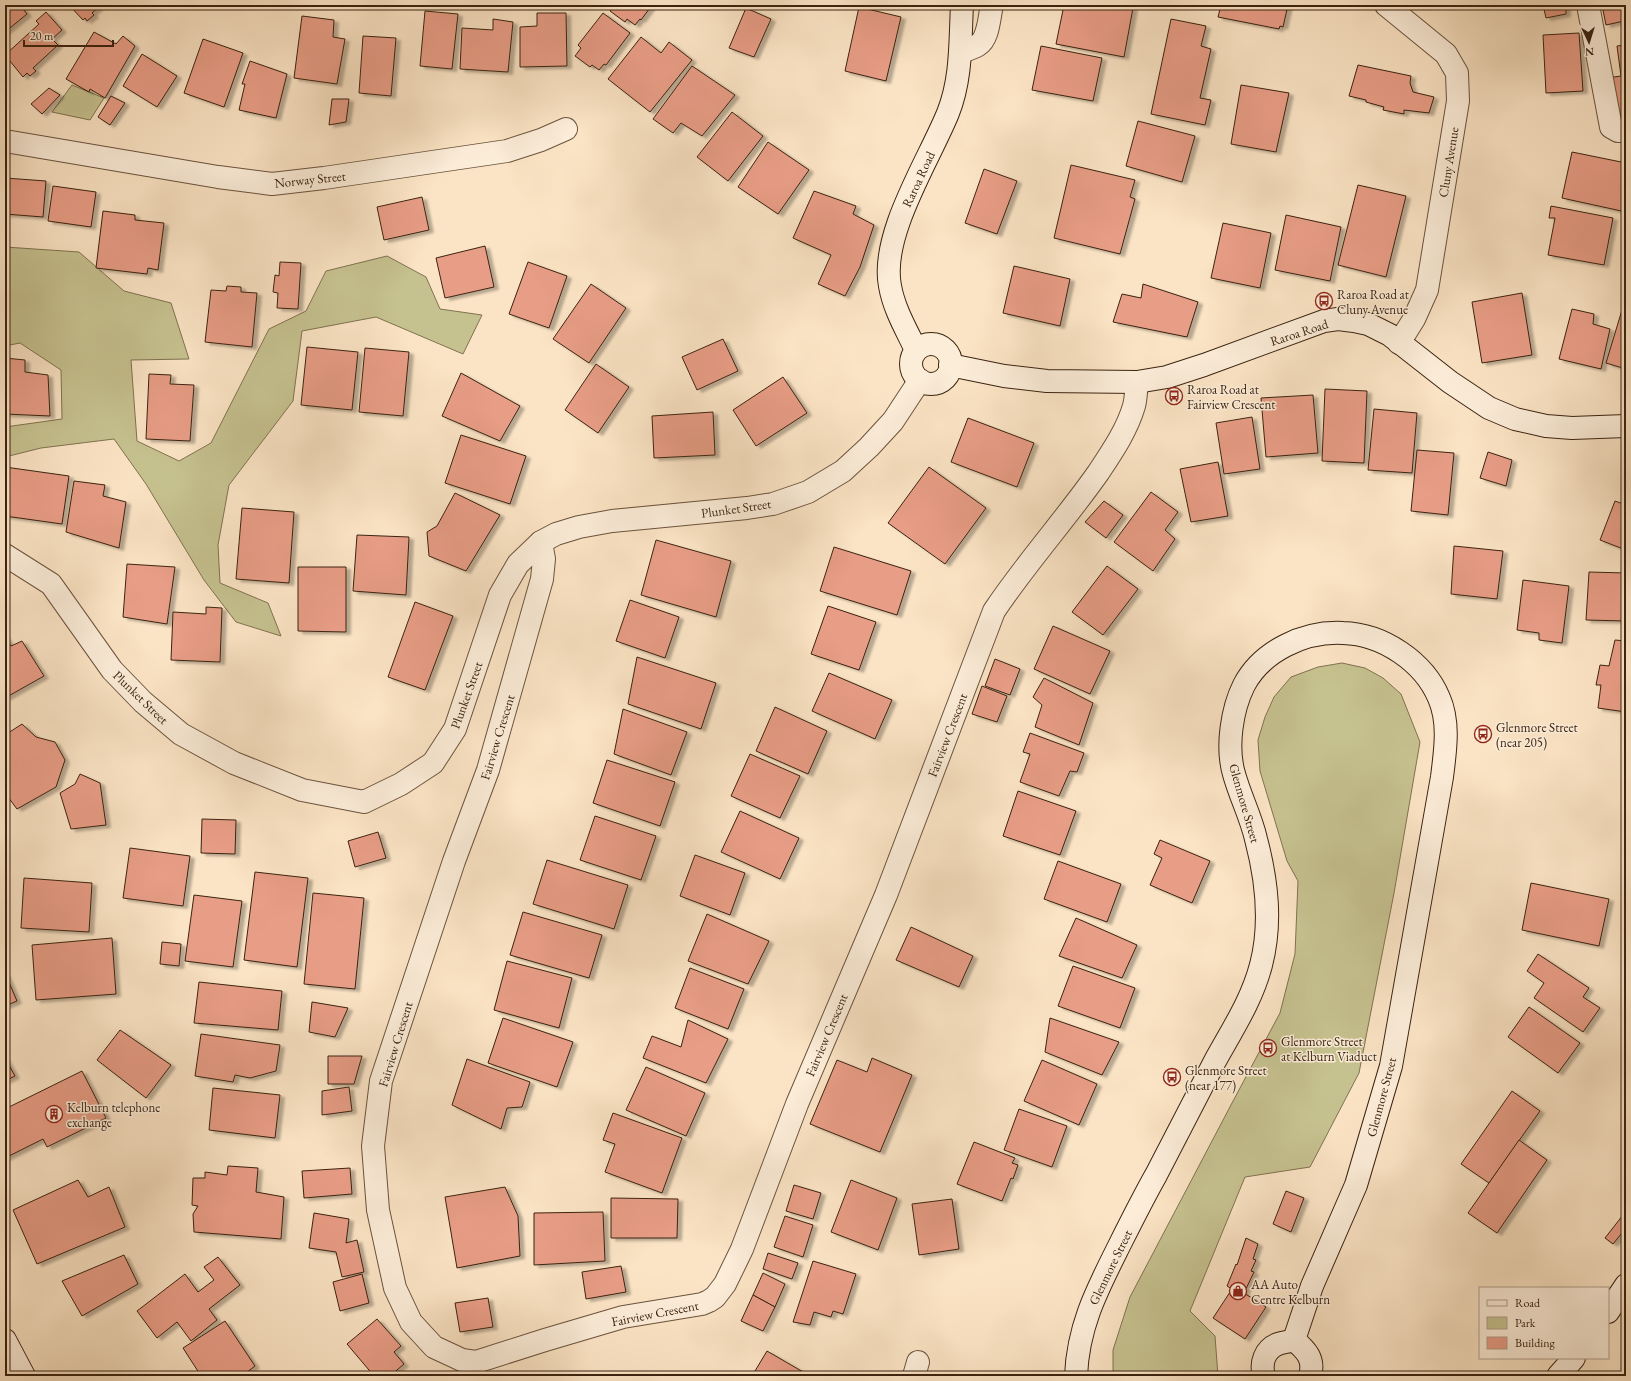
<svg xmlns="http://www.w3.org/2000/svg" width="1631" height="1381" font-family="'EB Garamond',serif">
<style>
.green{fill:#c6c290;stroke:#807250}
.building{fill:#e89d86;stroke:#3b2310;filter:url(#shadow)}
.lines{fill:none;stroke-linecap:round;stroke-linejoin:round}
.minor-casing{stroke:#6b533d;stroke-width:24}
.tertiary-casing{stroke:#6b533d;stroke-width:24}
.secondary-casing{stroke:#3b2310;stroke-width:24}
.minor{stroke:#fcedd9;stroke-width:22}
.tertiary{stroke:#fcedd9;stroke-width:22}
.secondary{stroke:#fcedd9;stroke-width:22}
.labels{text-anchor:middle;stroke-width:3;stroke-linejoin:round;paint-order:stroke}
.street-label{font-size:13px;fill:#3b2310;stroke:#fcedd9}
.poi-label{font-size:13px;fill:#3b2310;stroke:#fcedd9;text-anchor:start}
</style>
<defs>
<filter id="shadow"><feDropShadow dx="4.5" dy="2.5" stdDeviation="1" flood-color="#0004"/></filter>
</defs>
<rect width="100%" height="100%" fill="#fbe4c5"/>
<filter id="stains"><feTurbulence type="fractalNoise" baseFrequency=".005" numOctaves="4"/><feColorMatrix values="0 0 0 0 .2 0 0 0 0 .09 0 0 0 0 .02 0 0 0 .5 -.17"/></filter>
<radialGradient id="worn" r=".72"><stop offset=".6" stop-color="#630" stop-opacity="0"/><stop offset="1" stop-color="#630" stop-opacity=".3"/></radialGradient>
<!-- green -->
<g class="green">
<polygon points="72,85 104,98 90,120 52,112"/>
<polygon points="5,247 79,252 124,291 171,303 189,359 131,360 137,441 179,461 211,443 269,329 306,311 326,271 387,256 426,277 440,309 482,315 463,354 376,317 302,331 293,401 229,485 218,545 220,583 268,603 281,636 236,622 204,580 146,484 114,439 41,448 5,457 5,427 62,419 61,370 20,343 5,346"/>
<polygon points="1342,663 1365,668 1383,678 1401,694 1420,742 1394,893 1359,1073 1310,1167 1245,1177 1190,1311 1215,1336 1218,1376 1113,1376 1113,1350 1130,1297 1232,1103 1280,1013 1295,954 1298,881 1287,861 1260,771 1258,740 1265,717 1274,697 1291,677 1318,667"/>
</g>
<!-- building -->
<g class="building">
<polygon points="5,5 20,5 27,14 5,32"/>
<polygon points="69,5 101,5 92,13 94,15 87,21 85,18 83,20"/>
<polygon points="614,5 652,5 641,20 640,19 635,25 627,19 625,22 610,11"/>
<polygon points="1064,5 1114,5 1133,8 1124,57 1056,44"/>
<polygon points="1221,5 1288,5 1283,27 1280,26 1279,29 1218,17"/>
<polygon points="1543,5 1566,5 1566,14 1546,18"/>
<polygon points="1602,5 1626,5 1626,25 1624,21 1606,25"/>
<polygon points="859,7 901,17 886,81 845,71"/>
<polygon points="746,8 771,19 754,57 729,48"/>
<polygon points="425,11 458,14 452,69 420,66"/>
<polygon points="46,12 62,30 52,39 58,45 33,68 36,71 30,76 27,73 23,77 5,55 39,24 36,21"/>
<polygon points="537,13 566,13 567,66 520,67 520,27 537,26"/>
<polygon points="603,13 630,33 606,65 604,64 599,70 592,65 590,67 575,56 581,48 578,45"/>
<polygon points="302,16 334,20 333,37 345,39 337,84 294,78"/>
<polygon points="493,19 513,22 508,72 460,69 462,28 493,30"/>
<polygon points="1171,19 1206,26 1201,46 1211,49 1200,98 1211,100 1205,125 1151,114"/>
<polygon points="94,32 116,44 123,36 135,46 105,98 90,89 89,92 66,79"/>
<polygon points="1579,33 1583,91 1546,93 1543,35"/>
<polygon points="363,36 396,38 391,96 359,93"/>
<polygon points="641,37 661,53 669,42 692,60 650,112 608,79"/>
<polygon points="203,39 243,53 224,107 184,93"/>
<polygon points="1626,45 1626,113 1612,115 1607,78 1621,76 1617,46"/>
<polygon points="1041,46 1102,58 1093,101 1032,90"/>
<polygon points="142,54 177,76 157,107 123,86"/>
<polygon points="250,61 287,74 276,118 239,110 245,84 242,84"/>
<polygon points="1358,65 1411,76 1410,83 1413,92 1434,97 1429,113 1404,110 1404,114 1383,110 1384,107 1366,102 1366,100 1349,96"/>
<polygon points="692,66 735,95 702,136 681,123 673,133 653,119"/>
<polygon points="1241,85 1289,93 1276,152 1231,144"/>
<polygon points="49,88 60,95 42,114 31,104"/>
<polygon points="111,96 125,103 110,125 98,117"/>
<polygon points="332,99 349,99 346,122 329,125"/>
<polygon points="732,112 763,136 728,181 697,157"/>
<polygon points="1138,121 1195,136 1182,182 1126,166"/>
<polygon points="768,142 809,170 778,214 738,187"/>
<polygon points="1572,152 1626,163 1626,212 1562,198"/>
<polygon points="1071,165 1135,180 1130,197 1135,199 1120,254 1054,238"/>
<polygon points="984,169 1017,181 997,234 965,223"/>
<polygon points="5,178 46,181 43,217 5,214"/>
<polygon points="1358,185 1406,196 1386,277 1338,265"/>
<polygon points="53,186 96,192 91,227 48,221"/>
<polygon points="814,191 856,206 853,214 874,225 860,267 845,296 818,284 831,255 793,238"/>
<polygon points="422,197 429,230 384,240 377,207"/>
<polygon points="1551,206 1613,218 1604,265 1548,255 1555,218 1549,218"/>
<polygon points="103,211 135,215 135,220 164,223 158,270 148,268 147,274 96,268"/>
<polygon points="1286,215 1341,227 1330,281 1275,270"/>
<polygon points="1223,223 1271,233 1260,288 1211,278"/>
<polygon points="485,246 494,287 445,298 436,258"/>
<polygon points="280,262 301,263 298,309 277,308 278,293 273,292 275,275 279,276"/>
<polygon points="528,262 567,276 549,328 509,314"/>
<polygon points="1014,266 1070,279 1060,326 1003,313"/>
<polygon points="591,284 626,308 589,363 553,339"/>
<polygon points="1143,284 1198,302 1187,337 1113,322 1122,294 1141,298"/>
<polygon points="227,286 241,287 241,292 257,293 252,347 205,342 211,290 226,291"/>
<polygon points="1522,293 1532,355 1482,363 1472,302"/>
<polygon points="1625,300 1626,300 1626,369 1606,363"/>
<polygon points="1572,309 1594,314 1593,324 1610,329 1601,369 1559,359"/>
<polygon points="723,339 738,371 697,390 682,357"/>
<polygon points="307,347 358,352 352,410 301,405"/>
<polygon points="365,348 409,352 403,416 359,412"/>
<polygon points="5,358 25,360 25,372 48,375 50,416 5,414"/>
<polygon points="596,364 629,387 598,433 565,410"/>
<polygon points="461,373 520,406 500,441 442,416"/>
<polygon points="149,374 171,375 170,384 194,385 190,441 146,439"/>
<polygon points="783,377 807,413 756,446 733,410"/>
<polygon points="1325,389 1367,391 1364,463 1322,461"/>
<polygon points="1313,395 1318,453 1266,457 1261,398"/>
<polygon points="1374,409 1417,413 1412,473 1368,470"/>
<polygon points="713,412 715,455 654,458 652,416"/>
<polygon points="1252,417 1260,469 1224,474 1216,423"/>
<polygon points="968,418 1034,443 1017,487 951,462"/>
<polygon points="461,435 526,456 510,504 445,483"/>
<polygon points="1417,450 1454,453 1448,515 1411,511"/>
<polygon points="1488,452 1512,460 1506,486 1480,478"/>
<polygon points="1218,462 1228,516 1191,522 1180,469"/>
<polygon points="5,467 69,476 62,524 5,516"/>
<polygon points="929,467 986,508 945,564 888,523"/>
<polygon points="74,481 105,485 103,496 126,502 119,548 66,532"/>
<polygon points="1151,492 1178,512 1165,530 1175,539 1153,571 1114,542"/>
<polygon points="455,493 500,515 466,571 429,556 427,532 437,526"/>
<polygon points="1104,501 1123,515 1106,538 1085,522"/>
<polygon points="1615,501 1626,505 1626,550 1600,540"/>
<polygon points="242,508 294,512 289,583 236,579"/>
<polygon points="357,535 409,537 406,595 353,591"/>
<polygon points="656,540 731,561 716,617 641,595"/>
<polygon points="1454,546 1503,551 1497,599 1451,594"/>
<polygon points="834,547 911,571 897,615 820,591"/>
<polygon points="127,564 175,567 167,624 123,617"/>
<polygon points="1107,566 1138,589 1103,635 1072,612"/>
<polygon points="298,567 346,567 346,632 298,631"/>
<polygon points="1589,572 1626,573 1626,621 1586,620"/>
<polygon points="1523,580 1569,586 1562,643 1539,640 1539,633 1517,630"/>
<polygon points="630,600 679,617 665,658 616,641"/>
<polygon points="415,602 453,616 425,690 388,677"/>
<polygon points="828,606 876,622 859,670 811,654"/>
<polygon points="206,607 222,608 220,662 171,660 173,612 206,614"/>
<polygon points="1053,626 1110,651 1090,694 1034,669"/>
<polygon points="5,636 11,646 22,641 44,676 5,698"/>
<polygon points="1615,640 1626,641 1626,712 1598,708 1601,685 1596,685 1600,665 1609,666"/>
<polygon points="637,657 716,683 701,729 628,704"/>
<polygon points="995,659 1020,669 1010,695 985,686"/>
<polygon points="829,673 892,700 875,739 812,711"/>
<polygon points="1044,678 1093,703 1079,745 1035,727 1042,705 1033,697"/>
<polygon points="982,686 1007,696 997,722 972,714"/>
<polygon points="775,707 827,731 808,774 756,751"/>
<polygon points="623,709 687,732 671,775 614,754"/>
<polygon points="22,724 36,737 55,742 65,760 56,787 17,809 8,797 5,797 5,735"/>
<polygon points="1030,733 1084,753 1077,772 1070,771 1059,796 1020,782 1030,754 1023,752"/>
<polygon points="750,754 800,776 780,818 731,796"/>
<polygon points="607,760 675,782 660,826 593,803"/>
<polygon points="80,774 100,783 106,825 71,829 60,793 75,784"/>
<polygon points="1018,791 1076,811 1060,855 1003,836"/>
<polygon points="740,811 799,838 780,879 721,852"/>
<polygon points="595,816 656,836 641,880 580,860"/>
<polygon points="202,819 236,820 235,854 201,853"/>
<polygon points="378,832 386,858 355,867 348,841"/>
<polygon points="1160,840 1210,861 1192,903 1150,885 1162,858 1154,854"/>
<polygon points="130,848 190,856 183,906 123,898"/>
<polygon points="695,855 745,873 730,915 680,896"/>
<polygon points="547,860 628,885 614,929 533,904"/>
<polygon points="1058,861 1121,884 1107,922 1044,899"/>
<polygon points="255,872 308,878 297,967 244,960"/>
<polygon points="24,878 92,883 89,932 21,928"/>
<polygon points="1531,883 1609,899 1599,946 1522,930"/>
<polygon points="313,893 364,898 355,989 304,984"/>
<polygon points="194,895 242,901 233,967 185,961"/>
<polygon points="523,912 602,935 589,978 510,955"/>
<polygon points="707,914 769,941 748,984 688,961"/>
<polygon points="1076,918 1137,945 1122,978 1059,956"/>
<polygon points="911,927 973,956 959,987 896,960"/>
<polygon points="112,938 116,994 36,1000 32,945"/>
<polygon points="162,942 181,944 179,966 160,964"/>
<polygon points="1538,954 1589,988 1583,997 1600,1008 1583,1032 1534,998 1544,983 1527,971"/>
<polygon points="507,961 572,978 559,1028 494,1010"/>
<polygon points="1073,966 1135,988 1120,1028 1058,1006"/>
<polygon points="690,968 744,989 728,1029 675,1008"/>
<polygon points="5,973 17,1001 5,1006"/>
<polygon points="199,982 282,991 278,1030 194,1023"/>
<polygon points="312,1002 348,1008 335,1037 309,1032"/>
<polygon points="1529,1007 1580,1043 1558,1073 1508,1037"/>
<polygon points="503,1018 573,1042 557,1087 488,1063"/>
<polygon points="1050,1018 1119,1042 1102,1075 1045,1052"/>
<polygon points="688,1020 728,1039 706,1083 643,1058 652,1036 681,1047"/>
<polygon points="120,1030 171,1065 146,1098 97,1060"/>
<polygon points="201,1034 280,1045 276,1071 250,1078 235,1075 233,1082 195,1076"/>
<polygon points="328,1056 362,1056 354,1084 328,1084"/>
<polygon points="5,1058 15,1076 5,1081"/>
<polygon points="872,1058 912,1075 880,1152 810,1124 837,1060 867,1072"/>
<polygon points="467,1059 530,1082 522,1107 507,1108 501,1129 452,1105"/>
<polygon points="1042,1060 1097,1084 1079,1125 1024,1101"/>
<polygon points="646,1067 705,1093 686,1136 626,1110"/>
<polygon points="82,1071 106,1118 47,1147 43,1139 5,1158 5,1109"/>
<polygon points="349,1087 352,1111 322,1115 322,1091"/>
<polygon points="213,1088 280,1095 275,1138 209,1130"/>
<polygon points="1512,1091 1540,1111 1489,1183 1461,1164"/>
<polygon points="1019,1109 1067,1126 1052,1167 1004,1150"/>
<polygon points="613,1113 682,1138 662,1193 605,1172 615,1144 603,1140"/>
<polygon points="1519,1140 1547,1160 1497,1233 1468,1213"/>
<polygon points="974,1142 1015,1158 1012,1163 1018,1165 1013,1179 1011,1178 1002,1201 957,1184"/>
<polygon points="228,1166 258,1168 256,1192 284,1197 281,1239 194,1232 193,1214 198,1206 192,1205 193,1178 205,1178 205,1172 227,1175"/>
<polygon points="350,1168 352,1194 304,1198 302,1171"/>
<polygon points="78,1180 88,1197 109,1187 125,1227 37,1264 13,1210"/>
<polygon points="851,1180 897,1198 878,1250 831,1232"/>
<polygon points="794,1185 821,1193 813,1219 786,1211"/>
<polygon points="505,1187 518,1216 520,1256 457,1268 445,1197"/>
<polygon points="1286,1191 1304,1198 1291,1232 1273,1224"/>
<polygon points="611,1198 678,1199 677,1238 611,1238"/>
<polygon points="952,1199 959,1249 919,1255 912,1204"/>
<polygon points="603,1212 605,1261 534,1265 534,1213"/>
<polygon points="314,1213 349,1219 346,1243 357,1240 364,1272 342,1277 336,1252 309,1248"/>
<polygon points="1623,1215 1626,1217 1626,1228 1613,1244 1605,1238"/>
<polygon points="785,1216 813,1225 803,1257 774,1247"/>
<polygon points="1246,1238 1258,1244 1253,1259 1256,1260 1251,1271 1254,1272 1244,1293 1266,1307 1245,1339 1213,1318 1232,1289 1227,1286 1236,1264 1237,1265"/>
<polygon points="768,1253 798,1263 792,1279 763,1269"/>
<polygon points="124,1255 138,1284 82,1316 62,1281"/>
<polygon points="218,1257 240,1285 209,1309 217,1320 191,1341 177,1322 157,1338 137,1311 185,1274 198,1292 214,1280 204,1267"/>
<polygon points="813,1261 856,1274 843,1314 833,1311 831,1317 814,1312 810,1325 793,1322"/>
<polygon points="621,1266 626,1292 586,1299 582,1272"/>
<polygon points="763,1273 785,1284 775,1307 753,1295"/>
<polygon points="362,1274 369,1303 340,1311 333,1282"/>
<polygon points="753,1295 775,1307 763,1331 741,1321"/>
<polygon points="488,1298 493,1327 460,1332 455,1303"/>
<polygon points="377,1319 401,1346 394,1352 404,1364 390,1376 374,1376 347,1344"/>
<polygon points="225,1321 255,1366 242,1376 201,1376 183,1348"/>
<polygon points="767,1351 810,1376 752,1376"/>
</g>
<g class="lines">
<!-- minor casing -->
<g class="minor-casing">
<g id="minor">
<polyline points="1386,5 1446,54 1457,73 1458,101 1427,290 1414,319 1399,343"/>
<polyline points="1588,5 1611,127 1618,131 1626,131"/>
<path d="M 960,53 C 966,50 973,48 978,45 C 989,38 989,17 992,5"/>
<polyline points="5,141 218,177 272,184 324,178 507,151 541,140 566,129"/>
<path d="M 541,542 L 544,559 L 542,579 L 488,770 L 454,861 L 381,1081 L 373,1146 L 378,1210 L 395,1288 L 411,1322 L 434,1347 L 462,1360 L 476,1362 L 545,1340 L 623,1317 L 702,1304 L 709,1301 L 715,1297 L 725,1284 L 742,1249 L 797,1104 L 886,895 L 994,611 C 1026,563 1065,520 1098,473 C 1112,452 1127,430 1134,406 C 1136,399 1136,390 1137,382"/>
<polyline points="914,1376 918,1362"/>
</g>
</g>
<!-- tertiary casing -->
<g class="tertiary-casing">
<polyline id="tertiary" points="5,555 51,584 112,670 143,702 181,734 234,763 302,790 364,802 401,784 433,763 455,729 500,595 518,564 541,542 556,534 579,527 612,521 747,508 773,504 808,492 843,471 869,447 893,421 920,380"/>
</g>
<!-- secondary casing -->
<g class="secondary-casing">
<g id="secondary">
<circle cx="931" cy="364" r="20"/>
<path d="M 916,350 C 906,329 894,309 890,286 C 880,235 929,160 948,113 C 962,78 960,41 962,5"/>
<polyline points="950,365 1004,376 1047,381 1137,382 1167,377 1204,365 1324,321 1338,319 1354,321 1368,324 1390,335 1450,382 1489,408 1515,419 1546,426 1572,428 1626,426"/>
<polyline points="1608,1312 1626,1285"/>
<polyline points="5,1340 24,1376"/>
<path d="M 1294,1340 C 1306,1350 1315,1359 1310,1376"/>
<path d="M 1076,1376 C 1078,1326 1097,1290 1119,1246 C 1131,1222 1143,1198 1156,1175 C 1176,1137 1195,1099 1215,1061 C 1232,1030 1252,1000 1261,965 C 1272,923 1267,881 1256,839 C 1251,817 1240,796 1234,774 C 1226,747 1232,709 1244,685 C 1262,651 1304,631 1343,633 C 1383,634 1424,662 1439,698 C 1450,723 1445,752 1442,777 L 1391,1066 L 1356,1185 L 1312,1286 L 1294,1340"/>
<path d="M 1264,1376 C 1260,1363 1265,1349 1278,1344 C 1283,1342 1289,1342 1294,1340"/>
<polyline points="1558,1376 1574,1358"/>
</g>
</g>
<!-- minor -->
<use href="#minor" class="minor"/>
<!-- tertiary -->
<use href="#tertiary" class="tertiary"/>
<!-- secondary -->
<use href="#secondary" class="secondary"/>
</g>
<!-- icons -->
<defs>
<g id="bus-ring" transform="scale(0.9)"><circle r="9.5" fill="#fcedd9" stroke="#8f2418" stroke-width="1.5"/><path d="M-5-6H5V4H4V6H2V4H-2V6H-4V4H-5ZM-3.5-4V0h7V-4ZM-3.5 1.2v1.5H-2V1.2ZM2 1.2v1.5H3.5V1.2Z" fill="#8f2418"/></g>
<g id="building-ring" transform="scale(0.9)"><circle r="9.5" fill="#fcedd9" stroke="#8f2418" stroke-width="1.5"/><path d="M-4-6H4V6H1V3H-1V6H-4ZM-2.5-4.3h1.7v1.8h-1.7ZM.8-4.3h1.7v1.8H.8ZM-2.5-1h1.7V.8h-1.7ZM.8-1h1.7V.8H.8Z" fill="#8f2418"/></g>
<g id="shop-ring" transform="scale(0.9)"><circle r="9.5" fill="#fcedd9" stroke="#8f2418" stroke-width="1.5"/><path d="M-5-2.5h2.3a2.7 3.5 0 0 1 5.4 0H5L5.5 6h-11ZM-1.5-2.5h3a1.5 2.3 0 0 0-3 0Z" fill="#8f2418"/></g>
</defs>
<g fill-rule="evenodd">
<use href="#bus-ring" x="1324" y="301"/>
<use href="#bus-ring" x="1174" y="396"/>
<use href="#bus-ring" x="1483" y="734"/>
<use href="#bus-ring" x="1268" y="1048"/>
<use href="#bus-ring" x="1172" y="1077"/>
<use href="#building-ring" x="54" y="1114"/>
<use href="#shop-ring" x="1238" y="1291"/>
</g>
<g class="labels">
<!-- street labels -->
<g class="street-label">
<text transform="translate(1448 162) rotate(-81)" y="5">Cluny Avenue</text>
<text transform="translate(310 179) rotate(-6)" y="5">Norway Street</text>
<text transform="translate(918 179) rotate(-65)" y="5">Raroa Road</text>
<text transform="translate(1299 332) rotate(-18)" y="5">Raroa Road</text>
<text transform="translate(736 508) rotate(-8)" y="5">Plunket Street</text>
<text transform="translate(466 695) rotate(-70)" y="5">Plunket Street</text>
<text transform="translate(141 697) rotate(44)" y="5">Plunket Street</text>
<text transform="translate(947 735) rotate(-69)" y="5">Fairview Crescent</text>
<text transform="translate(497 737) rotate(-73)" y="5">Fairview Crescent</text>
<text transform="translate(1245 803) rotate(74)" y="5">Glenmore Street</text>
<text transform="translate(826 1035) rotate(-67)" y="5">Fairview Crescent</text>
<text transform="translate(395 1044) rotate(-73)" y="5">Fairview Crescent</text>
<text transform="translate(1381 1097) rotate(-75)" y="5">Glenmore Street</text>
<text transform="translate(1110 1267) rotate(-64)" y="5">Glenmore Street</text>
<text transform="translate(655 1313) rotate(-11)" y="5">Fairview Crescent</text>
</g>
<!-- poi labels -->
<g class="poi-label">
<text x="1337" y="299">Raroa Road at<tspan x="1337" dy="15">Cluny Avenue</tspan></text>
<text x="1187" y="394">Raroa Road at<tspan x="1187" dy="15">Fairview Crescent</tspan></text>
<text x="1496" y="732">Glenmore Street<tspan x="1496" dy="15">(near 205)</tspan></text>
<text x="1281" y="1046">Glenmore Street<tspan x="1281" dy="15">at Kelburn Viaduct</tspan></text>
<text x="1185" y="1075">Glenmore Street<tspan x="1185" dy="15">(near 177)</tspan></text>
<text x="67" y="1112">Kelburn telephone<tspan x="67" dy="15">exchange</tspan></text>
<text x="1251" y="1289">AA Auto<tspan x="1251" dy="15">Centre Kelburn</tspan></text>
</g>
</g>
<!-- margin -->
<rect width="1631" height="1381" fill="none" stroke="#fbe4c5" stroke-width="20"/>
<rect x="6" y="6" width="1619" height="1369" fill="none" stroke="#3b2310" stroke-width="2"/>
<rect x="10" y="10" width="1611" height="1361" fill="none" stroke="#3b2310"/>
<!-- legend -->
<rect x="1479" y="1287" width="130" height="72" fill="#fcedd9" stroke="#af9c89"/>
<rect x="1487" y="1300" width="20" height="6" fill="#fcedd9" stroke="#af9c89"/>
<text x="1515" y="1307" font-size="12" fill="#3b2310">Road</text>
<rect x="1487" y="1317" width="20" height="12" fill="#c6c290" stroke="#af9c89"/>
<text x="1515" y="1327" font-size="12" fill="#3b2310">Park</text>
<rect x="1487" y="1337" width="20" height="12" fill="#e89d86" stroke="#af9c89"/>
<text x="1515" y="1347" font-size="12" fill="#3b2310">Building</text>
<!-- north arrow -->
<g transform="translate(1589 42) rotate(176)" stroke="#fcedd9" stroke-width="3" paint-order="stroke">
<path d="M0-3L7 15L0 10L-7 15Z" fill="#3b2310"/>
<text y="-6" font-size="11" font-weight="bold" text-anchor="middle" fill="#3b2310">N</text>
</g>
<!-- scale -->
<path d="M24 40v6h89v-6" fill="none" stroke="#3b2310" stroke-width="2"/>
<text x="30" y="40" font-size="12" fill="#3b2310" stroke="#fcedd9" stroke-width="3" paint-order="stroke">20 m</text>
<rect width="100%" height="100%" filter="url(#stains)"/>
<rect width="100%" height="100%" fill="url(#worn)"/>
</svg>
